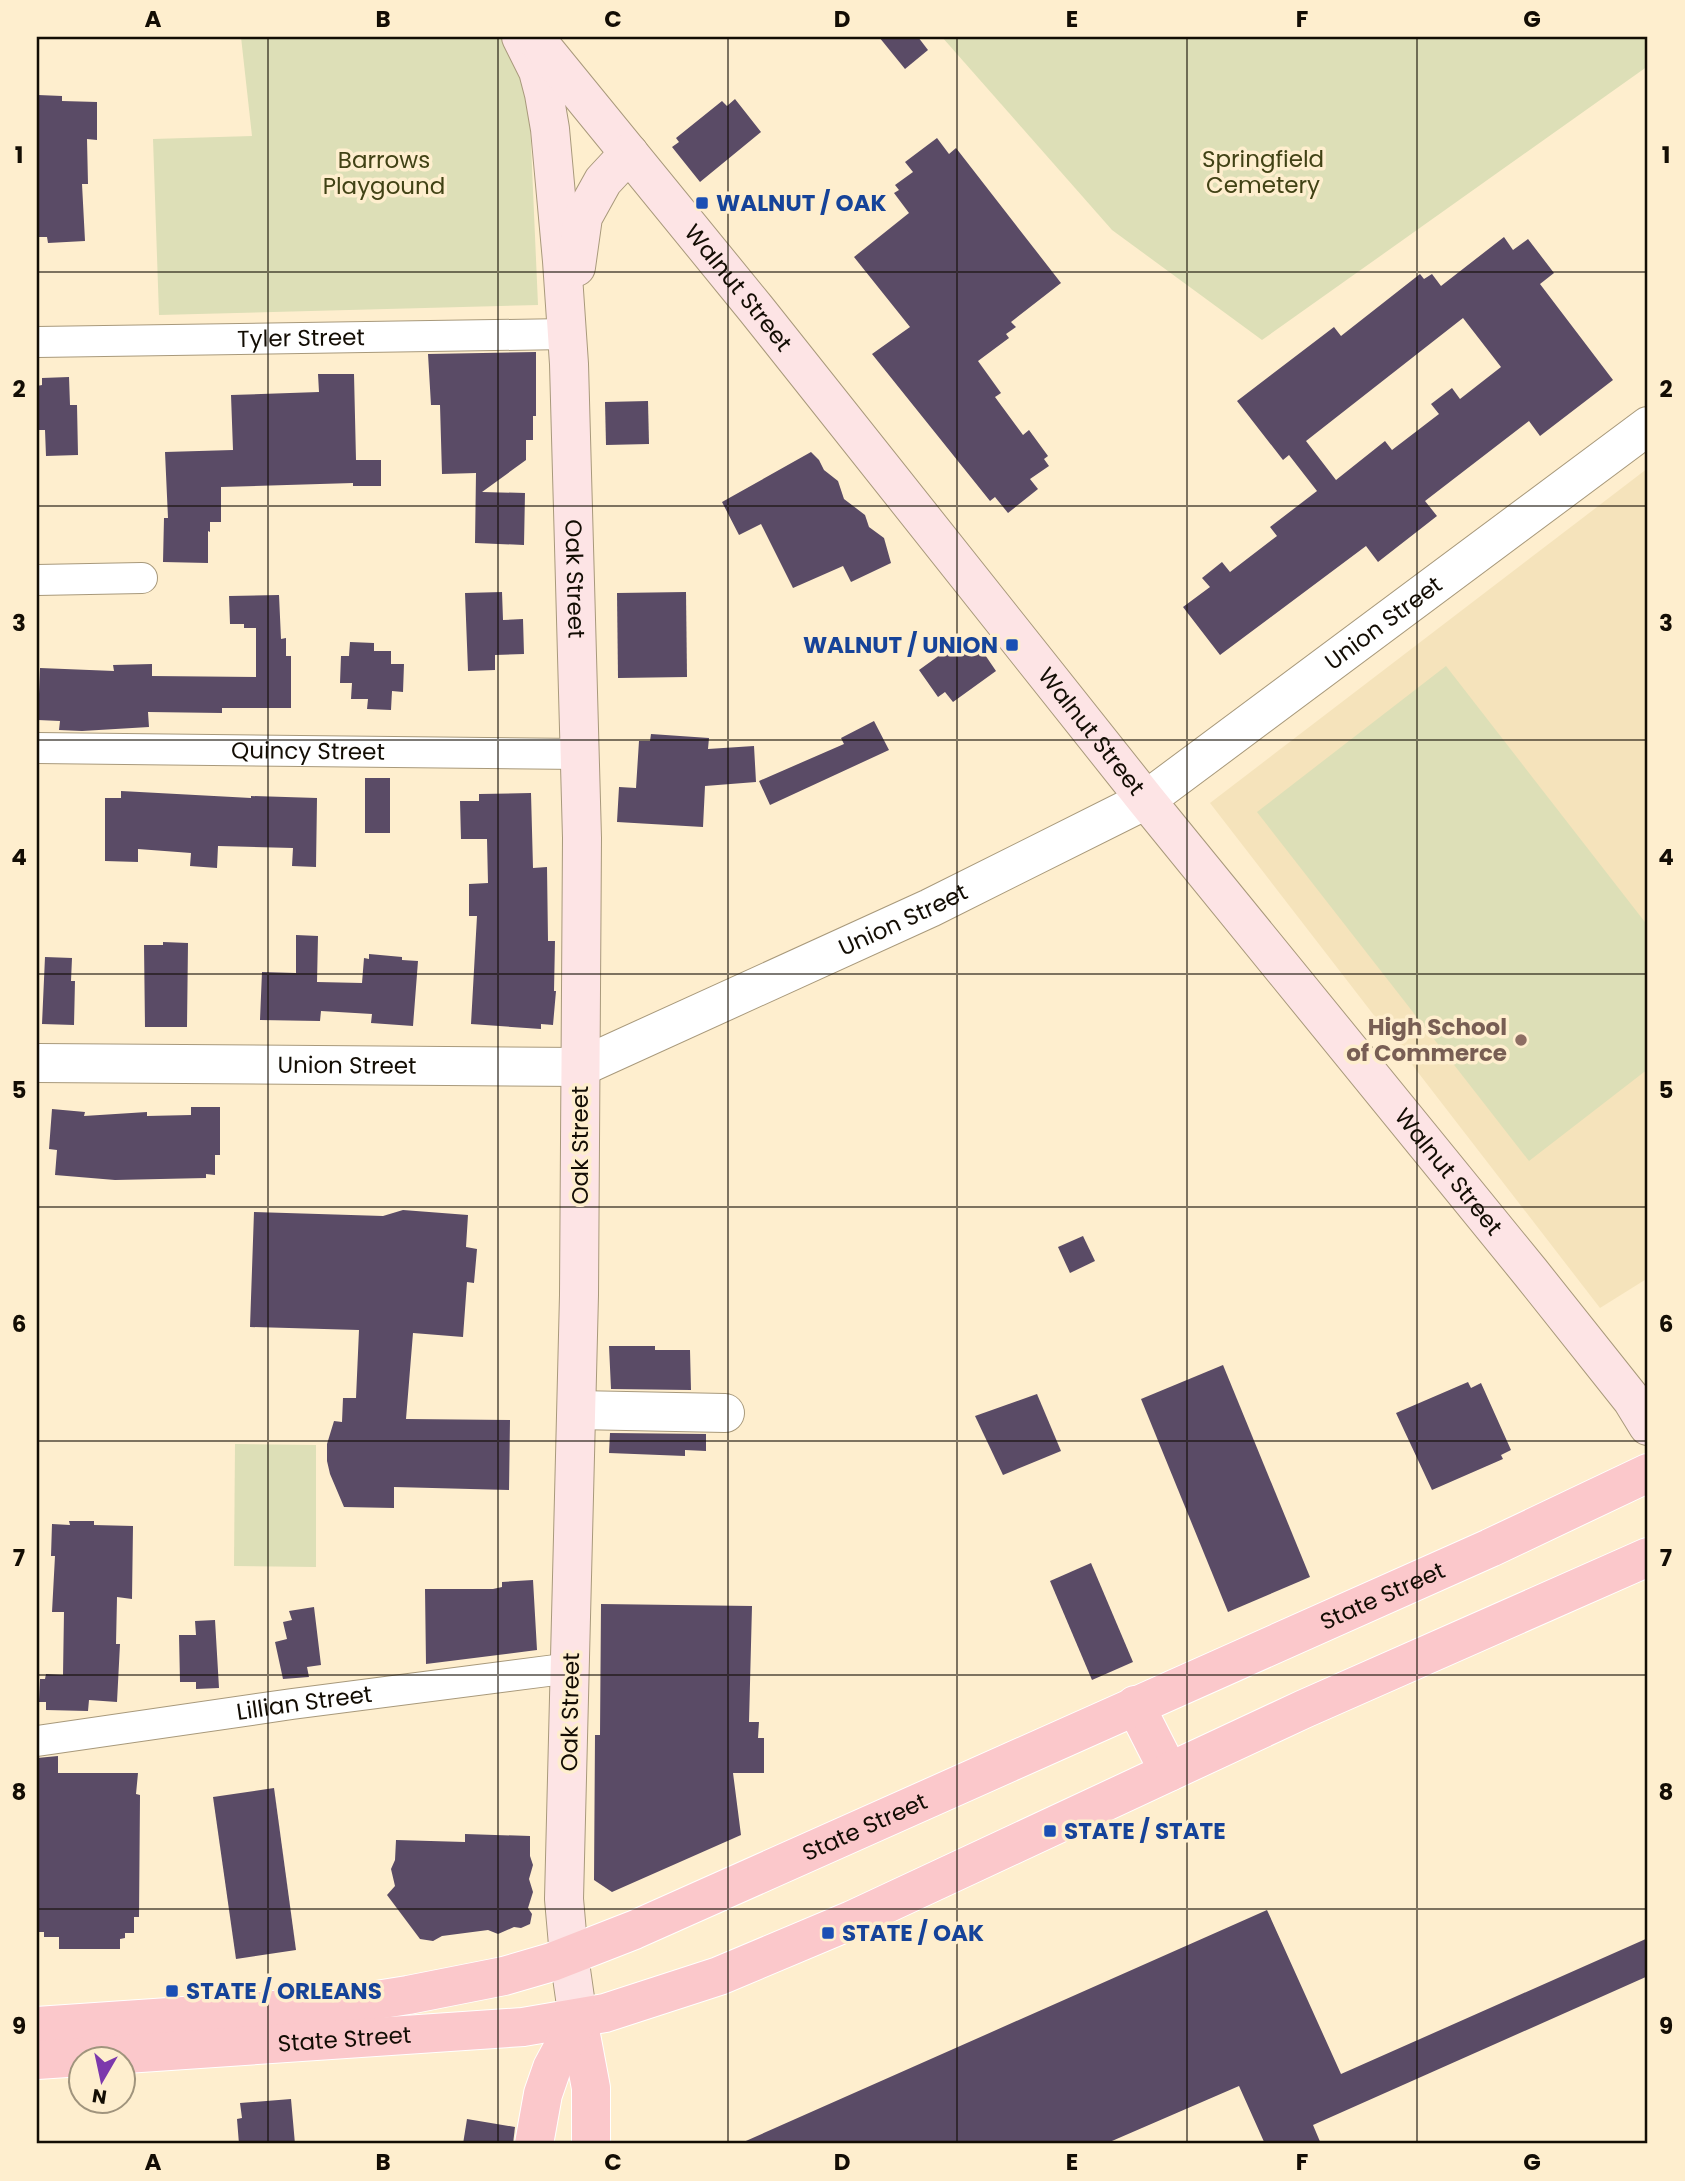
<svg xmlns="http://www.w3.org/2000/svg" width="1685" height="2181" font-family="Poppins,sans-serif">
<style>
.built{fill:#f5e3bb}
.green{fill:#dddfb7}
.building{fill:#5a4b66;fill-rule:evenodd}
.lines{fill:none;stroke-linecap:round;stroke-linejoin:round}
.minor-casing{stroke:#a8997b;stroke-width:32}
.tertiary-casing{stroke:#a8997b;stroke-width:40}
.secondary-casing{stroke:#a8997b;stroke-width:40}
.primary-casing{stroke:#fff;stroke-width:40}
.minor{stroke:#fff;stroke-width:30}
.tertiary{stroke:#fff;stroke-width:38}
.secondary{stroke:#fde4e5;stroke-width:38}
.primary{stroke:#fbc8cb;stroke-width:38}
.grid{fill:none;stroke:#130d04;stroke-width:2;stroke-opacity:0.55}
.transit-dot{fill:#1a4fb4;stroke:#feeece;stroke-width:2.5}
.education-dot{fill:#8d6e63;stroke:#feeece;stroke-width:2.5}
.labels{text-anchor:middle;stroke-width:7;stroke-linejoin:round;paint-order:stroke}
.park-label{font-size:23px;fill:#414215;stroke:#feeece}
.transit-label{font-size:23px;font-weight:bold;fill:#164399;stroke:#feeece;text-anchor:start}
.street-label{font-size:23px;fill:#130d04;stroke:#feeece}
.education-label{font-size:23px;font-weight:bold;fill:#785e54;stroke:#feeece;text-anchor:end}
.neatline{fill:none;stroke:#130d04;stroke-width:2.5}
.grid-label{font-size:23px;text-anchor:middle;font-weight:bold;fill:#130d04}
</style>
<rect width="100%" height="100%" fill="#feeece"/>
<!-- built -->
<polygon class="built" points="1648,468 1648,1278 1600,1308 1210,803"/>
<!-- green -->
<g class="green">
<polygon points="241,37 501,37 511,49 529,98 538,305 159,315 153,139 252,136"/>
<polygon points="942,37 1648,37 1648,66 1262,340 1112,230"/>
<polygon points="1446,666 1648,926 1648,1069 1529,1161 1257,812"/>
<polygon points="235,1444 316,1445 316,1567 234,1566"/>
</g>
<!-- building -->
<g class="building">
<polygon points="879,37 918,37 928,50 905,69"/>
<polygon points="38,95 62,96 62,101 97,102 97,140 87,139 88,184 82,184 85,241 48,243 47,237 37,237"/>
<polygon points="735,99 761,132 700,182 672,147 679,142 676,138 722,101 727,106"/>
<polygon points="937,138 949,154 956,148 1061,283 1011,322 1016,327 1006,334 1009,338 978,361 1001,393 995,397 1023,435 1029,430 1048,456 1044,459 1049,466 1030,479 1038,489 1008,513 995,497 990,501 872,354 910,327 854,257 909,213 894,193 899,190 895,185 913,172 905,162"/>
<path d="M 1504,237 L 1513,250 L 1528,239 L 1554,273 L 1540,284 L 1613,380 L 1540,436 L 1529,421 L 1425,501 L 1437,516 L 1378,562 L 1366,546 L 1220,655 L 1183,607 L 1210,587 L 1202,578 L 1222,562 L 1230,572 L 1277,536 L 1270,527 L 1317,491 L 1289,455 L 1283,460 L 1237,401 L 1334,327 L 1341,336 L 1420,274 L 1424,279 L 1432,274 L 1441,286 ZM 1463,318 L 1501,367 L 1460,399 L 1452,388 L 1431,404 L 1439,414 L 1392,450 L 1385,441 L 1336,480 L 1306,441 Z"/>
<polygon points="536,352 536,416 533,416 533,440 526,440 526,460 482,492 525,493 524,545 475,543 476,473 442,474 440,405 431,405 428,354"/>
<polygon points="318,374 354,374 356,460 381,460 381,486 353,486 353,483 221,487 221,522 210,522 210,532 208,531 208,563 163,562 164,518 168,518 165,452 233,450 231,395 319,392"/>
<polygon points="69,377 70,405 77,405 78,455 46,456 45,430 37,430 37,386 42,385 42,378"/>
<polygon points="648,401 649,444 606,445 605,402"/>
<polygon points="811,452 819,460 824,470 838,481 844,499 865,515 869,527 884,538 891,563 851,582 843,566 793,588 761,524 739,535 722,502"/>
<polygon points="502,592 503,620 523,619 524,654 495,655 495,670 468,671 465,593"/>
<polygon points="686,592 687,677 618,678 617,593"/>
<polygon points="279,595 281,639 286,638 286,656 291,656 291,708 222,708 222,713 148,712 149,727 82,731 59,730 60,721 38,720 40,668 114,671 113,665 152,664 152,676 256,677 256,628 244,628 244,624 230,624 229,596"/>
<polygon points="962,639 971,652 979,646 996,671 953,702 945,692 938,697 919,670"/>
<polygon points="350,642 374,643 374,651 391,651 391,664 404,664 403,692 392,691 391,710 367,709 368,699 351,699 352,683 340,683 341,656 349,656"/>
<polygon points="874,721 889,750 770,805 759,781 844,744 841,738"/>
<polygon points="651,734 709,738 708,749 754,746 756,782 705,786 703,827 617,822 619,787 636,788 639,741 650,741"/>
<rect x="365" y="778" width="25" height="55"/>
<polygon points="121,791 251,798 251,796 317,798 316,867 292,866 293,848 218,846 217,868 190,866 191,853 138,849 138,862 105,861 105,798 121,798"/>
<polygon points="531,793 533,868 547,867 548,941 555,941 554,991 556,991 553,1025 541,1024 541,1029 471,1024 477,916 469,916 469,884 488,883 487,839 461,839 460,801 479,801 479,794"/>
<polygon points="296,935 318,936 317,982 362,983 364,958 369,959 369,954 402,957 402,960 418,961 413,1026 371,1023 372,1014 321,1011 320,1021 260,1020 262,972 296,973"/>
<polygon points="163,942 188,943 187,1027 145,1027 144,945 163,945"/>
<polygon points="45,957 72,958 71,981 75,981 74,1025 42,1024"/>
<polygon points="191,1107 220,1107 220,1155 215,1155 215,1175 206,1174 206,1178 115,1180 55,1175 57,1150 49,1149 52,1109 85,1112 84,1116 147,1112 147,1116 191,1115"/>
<polygon points="403,1210 468,1215 466,1247 477,1249 474,1283 467,1282 463,1337 413,1333 406,1419 510,1420 509,1490 394,1487 394,1508 344,1507 330,1474 327,1461 327,1444 334,1421 342,1422 343,1398 356,1398 359,1330 250,1327 254,1212 383,1216"/>
<polygon points="1083,1236 1095,1261 1070,1273 1058,1247"/>
<polygon points="609,1346 655,1346 655,1350 690,1350 691,1390 611,1389"/>
<polygon points="1223,1365 1310,1577 1228,1612 1141,1399"/>
<polygon points="1468,1382 1471,1388 1481,1383 1511,1450 1501,1455 1503,1459 1432,1490 1396,1413"/>
<polygon points="1037,1394 1061,1451 1003,1475 975,1416"/>
<polygon points="610,1433 706,1434 706,1451 685,1450 685,1456 609,1453"/>
<polygon points="69,1521 94,1521 94,1525 133,1526 132,1599 117,1597 116,1644 120,1644 117,1702 89,1700 88,1711 46,1710 46,1702 39,1702 40,1679 45,1679 46,1674 63,1675 64,1612 52,1612 55,1556 51,1556 52,1524 70,1525"/>
<polygon points="1091,1563 1133,1662 1092,1680 1050,1581"/>
<polygon points="533,1580 537,1650 426,1664 425,1589 493,1589 502,1587 502,1582"/>
<polygon points="601,1604 752,1606 749,1722 759,1722 758,1738 764,1738 764,1773 733,1773 741,1835 612,1892 594,1880 595,1735 600,1735"/>
<polygon points="314,1607 321,1665 307,1667 309,1677 283,1679 275,1642 287,1639 283,1622 292,1620 289,1611"/>
<polygon points="215,1620 219,1688 196,1689 196,1682 180,1682 179,1635 196,1635 195,1621"/>
<polygon points="58,1756 58,1773 138,1773 136,1794 140,1795 139,1917 134,1917 134,1933 125,1933 125,1938 120,1939 120,1949 59,1949 59,1937 44,1937 44,1932 37,1932 37,1758"/>
<polygon points="274,1788 296,1950 236,1959 213,1797"/>
<polygon points="465,1834 530,1836 530,1856 533,1865 529,1879 533,1892 528,1908 532,1914 530,1924 521,1928 514,1927 498,1934 488,1930 442,1936 433,1941 420,1939 387,1895 395,1886 391,1869 395,1860 396,1840 465,1842"/>
<polygon points="1267,1910 1341,2074 1648,1938 1648,1976 1313,2125 1321,2144 1265,2144 1239,2086 1105,2144 739,2144"/>
<polygon points="291,2099 295,2144 239,2144 237,2119 242,2118 240,2103"/>
<polygon points="467,2119 515,2127 513,2144 463,2144"/>
</g>
<g class="lines">
<!-- minor casing -->
<g class="minor-casing">
<g id="minor">
<path id="s1" d="M 37,342 L 566,334"/>
<polyline points="37,580 142,578"/>
<path id="s2" d="M 37,748 L 580,754"/>
<path id="s3" d="M 37,1741 L 292,1704 L 571,1668"/>
</g>
</g>
<!-- tertiary casing -->
<g class="tertiary-casing">
<g id="tertiary">
<path id="s4" d="M 37,1063 L 581,1067 L 930,908 L 1146,800 L 1648,426"/>
<polyline points="577,1410 725,1413"/>
</g>
</g>
<!-- secondary casing -->
<g class="secondary-casing">
<g id="secondary">
<path id="s5" d="M 521,37 L 538,71 L 544,94 L 550,129 L 562,261 L 569,364 L 582,838 L 579,1295 L 564,1899 L 569,1956 L 578,2019"/>
<path id="s6" d="M 535,38 L 756,309 L 1146,800 L 1531,1273 L 1632,1400 L 1648,1426"/>
<polyline points="576,267 583,217 603,181 629,153"/>
</g>
</g>
<!-- primary casing -->
<g class="primary-casing">
<g id="primary">
<polyline points="1135,1705 1169,1772"/>
<polyline points="578,2019 591,2088 591,2144"/>
<path id="s7" d="M 37,2026 L 345,2005 L 408,1995 L 504,1976 L 552,1962 L 634,1930 L 1490,1548 L 1648,1473"/>
<path id="s8" d="M 37,2060 L 523,2027 L 605,2013 L 719,1976 L 852,1920 L 1304,1709 L 1648,1557"/>
<polyline points="534,2144 543,2094 552,2068 578,2019"/>
</g>
</g>
<!-- minor -->
<use href="#minor" class="minor"/>
<!-- tertiary -->
<use href="#tertiary" class="tertiary"/>
<!-- secondary -->
<use href="#secondary" class="secondary"/>
<!-- primary -->
<use href="#primary" class="primary"/>
</g>
<!-- grid -->
<path class="grid" d="M 268,37 L 268,2144M 498,37 L 498,2144M 728,37 L 728,2144M 957,37 L 957,2144M 1187,37 L 1187,2144M 1417,37 L 1417,2144M 37,272 L 1648,272M 37,506 L 1648,506M 37,740 L 1648,740M 37,974 L 1648,974M 37,1207 L 1648,1207M 37,1441 L 1648,1441M 37,1675 L 1648,1675M 37,1909 L 1648,1909"/>
<!-- markers -->
<g class="transit-dot">
<rect x="695" y="196" width="14" height="14" rx="3.5"/>
<rect x="1005" y="638" width="14" height="14" rx="3.5"/>
<rect x="1043" y="1824" width="14" height="14" rx="3.5"/>
<rect x="821" y="1926" width="14" height="14" rx="3.5"/>
<rect x="165" y="1984" width="14" height="14" rx="3.5"/>
</g>
<circle class="education-dot" cx="1521" cy="1040" r="7"/>
<g class="labels">
<!-- park labels -->
<g class="park-label">
<text x="1263" y="167">Springfield<tspan x="1263" dy="26">Cemetery</tspan></text>
<text x="384" y="168">Barrows<tspan x="384" dy="26">Playgound</tspan></text>
</g>
<!-- transit labels -->
<g class="transit-label">
<text x="716" y="211">WALNUT / OAK</text>
<text x="998" y="653" text-anchor="end">WALNUT / UNION</text>
<text x="1064" y="1839">STATE / STATE</text>
<text x="842" y="1941">STATE / OAK</text>
<text x="186" y="1999">STATE / ORLEANS</text>
</g>
<!-- street labels -->
<g class="street-label">
<text dy="8" stroke="none"><textPath href="#s6" startOffset="322">Walnut Street</textPath></text>
<text dy="8" stroke="none"><textPath href="#s1" startOffset="264">Tyler Street</textPath></text>
<text dy="8" stroke="none"><textPath href="#s5" startOffset="548">Oak Street</textPath></text>
<text dy="8" stroke="none"><textPath href="#s4" startOffset="1465">Union Street</textPath></text>
<text dy="8" stroke="none"><textPath href="#s6" startOffset="889">Walnut Street</textPath></text>
<text dy="8" stroke="none"><textPath href="#s2" startOffset="271">Quincy Street</textPath></text>
<text dy="8" stroke="none"><textPath href="#s4" startOffset="898">Union Street</textPath></text>
<text dy="8" stroke="none"><textPath href="#s4" startOffset="310">Union Street</textPath></text>
<text transform="translate(580 1145) rotate(-90)" y="8">Oak Street</text>
<text dy="8" stroke="none"><textPath href="#s6" startOffset="1456">Walnut Street</textPath></text>
<text dy="8" stroke="none"><textPath href="#s7" startOffset="1428">State Street</textPath></text>
<text dy="8" stroke="none"><textPath href="#s3" startOffset="270">Lillian Street</textPath></text>
<text transform="translate(570 1712) rotate(-89)" y="8">Oak Street</text>
<text dy="8" stroke="none"><textPath href="#s7" startOffset="861">State Street</textPath></text>
<text dy="8" stroke="none"><textPath href="#s8" startOffset="308">State Street</textPath></text>
</g>
<!-- education labels -->
<g class="education-label">
<text x="1507" y="1035">High School<tspan x="1507" dy="26">of Commerce</tspan></text>
</g>
</g>
<!-- border -->
<rect width="1685" height="2181" fill="none" stroke="#feeece" stroke-width="77"/>
<!-- north arrow -->
<g transform="translate(102 2080) rotate(189)"><circle r="33" fill="#feeece" stroke="#a0947d" stroke-width="2"/>
<path d="M0-5L12 26L0 18L-12 26Z" fill="#7c38ac"/>
<text y="-10" font-size="19" font-weight="bold" text-anchor="middle" fill="#130d04">N</text>
</g>
<rect x="38" y="38" width="1608" height="2104" class="neatline"/>
<g class="grid-label">
<text x="153" y="27">A</text>
<text x="383" y="27">B</text>
<text x="613" y="27">C</text>
<text x="842" y="27">D</text>
<text x="1072" y="27">E</text>
<text x="1302" y="27">F</text>
<text x="1532" y="27">G</text>
<text x="19" y="163">1</text>
<text x="1666" y="163">1</text>
<text x="19" y="397">2</text>
<text x="1666" y="397">2</text>
<text x="19" y="631">3</text>
<text x="1666" y="631">3</text>
<text x="19" y="865">4</text>
<text x="1666" y="865">4</text>
<text x="19" y="1098">5</text>
<text x="1666" y="1098">5</text>
<text x="19" y="1332">6</text>
<text x="1666" y="1332">6</text>
<text x="19" y="1566">7</text>
<text x="1666" y="1566">7</text>
<text x="19" y="1800">8</text>
<text x="1666" y="1800">8</text>
<text x="19" y="2034">9</text>
<text x="1666" y="2034">9</text>
<text x="153" y="2170">A</text>
<text x="383" y="2170">B</text>
<text x="613" y="2170">C</text>
<text x="842" y="2170">D</text>
<text x="1072" y="2170">E</text>
<text x="1302" y="2170">F</text>
<text x="1532" y="2170">G</text>
</g>
</svg>
